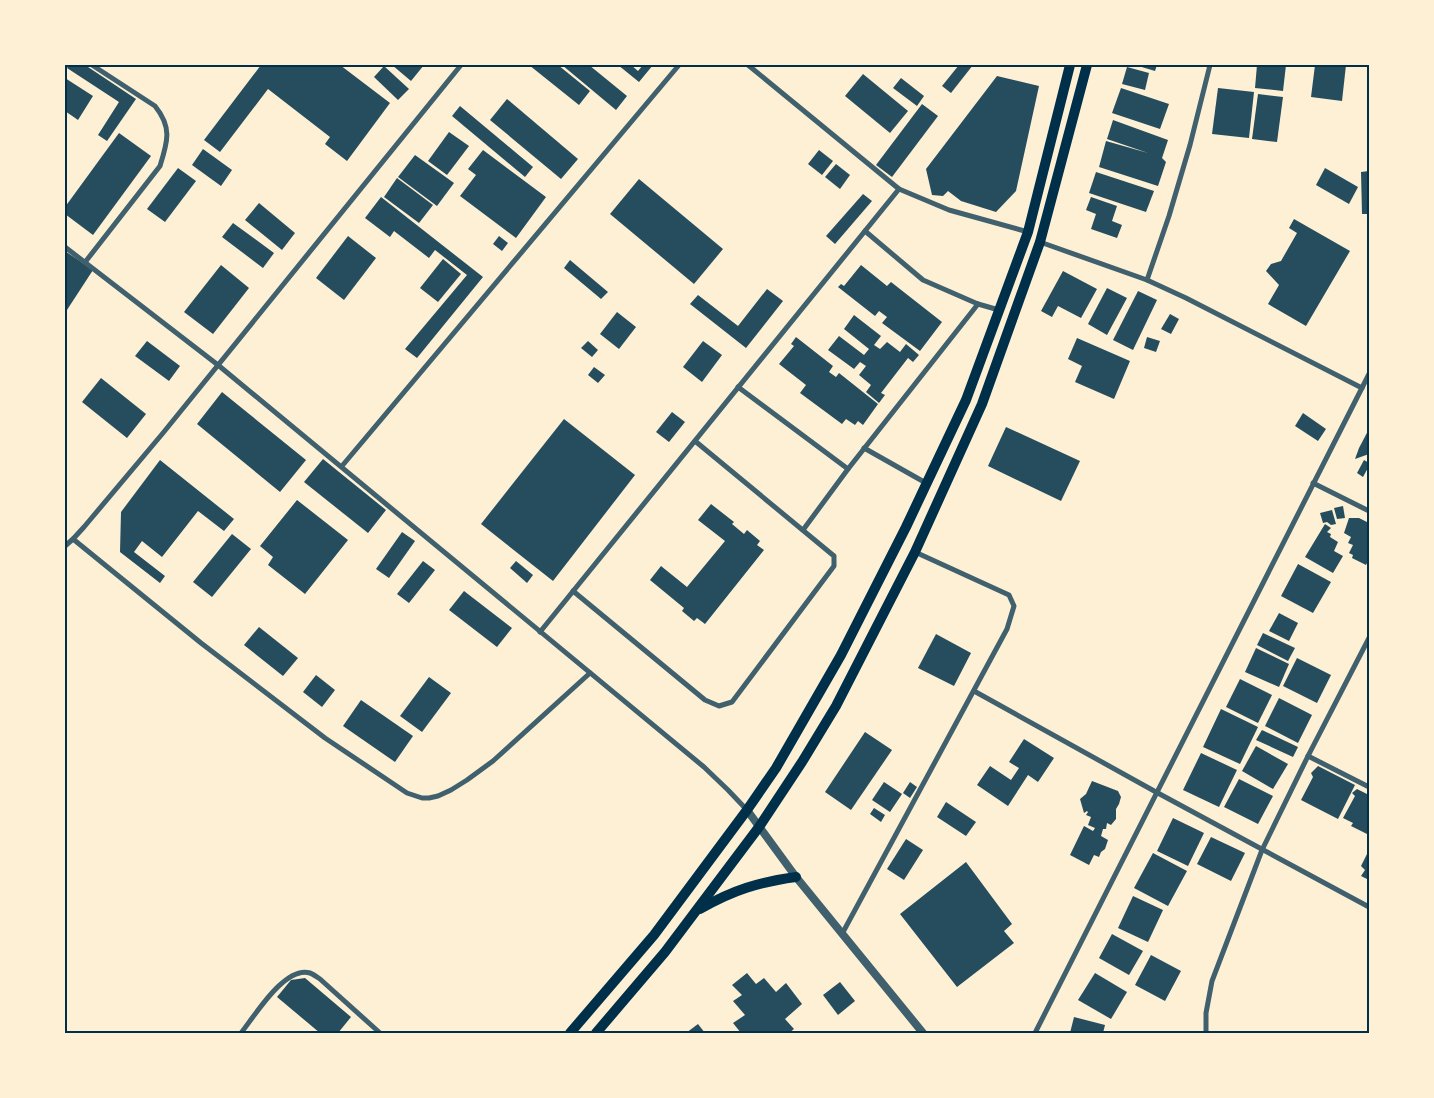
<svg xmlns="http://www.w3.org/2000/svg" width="1434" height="1098" font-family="'Alegreya Sans',sans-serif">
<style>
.building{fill:#264d5e}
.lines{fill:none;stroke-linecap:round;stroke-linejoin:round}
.minor{stroke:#3f606c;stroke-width:5}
.tertiary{stroke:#3f606c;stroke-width:8}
.trunk{stroke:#003049;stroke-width:10}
.neatline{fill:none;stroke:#003049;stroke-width:2}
</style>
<rect width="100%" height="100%" fill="#fdf0d5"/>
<!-- building -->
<g class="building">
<polygon points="69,65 85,65 136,99 107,141 98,135 119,102 67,68"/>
<polygon points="261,65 340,65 390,103 347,161 325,144 330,137 268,89 220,152 204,140"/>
<polygon points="392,65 424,65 411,81"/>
<polygon points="529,65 558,65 590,91 579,105"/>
<polygon points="562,65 589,65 627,96 616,110"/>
<polygon points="618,65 631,65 638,71 643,65 653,65 639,82"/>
<polygon points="959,65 973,65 951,93 942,86"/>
<polygon points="1135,65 1157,65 1155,71"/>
<polygon points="1257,65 1286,65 1283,91 1255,88"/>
<polygon points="1315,65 1346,65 1342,101 1311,97"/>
<polygon points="384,66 409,89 398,100 374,77"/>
<polygon points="1127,67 1149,73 1145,90 1122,84"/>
<polygon points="863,74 908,111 890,133 845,96"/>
<polygon points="997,76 1039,86 1016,191 996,212 961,201 948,191 943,196 932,195 926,169"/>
<polygon points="65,78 93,96 78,120 65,111"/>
<polygon points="901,78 924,96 917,106 893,88"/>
<polygon points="1121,88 1169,104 1160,129 1112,113"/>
<polygon points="1218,88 1254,92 1249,138 1212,134"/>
<polygon points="1258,94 1283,97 1277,142 1252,139"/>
<polygon points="507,99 578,159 561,179 490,120"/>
<polygon points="922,104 938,116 892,177 876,165"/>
<polygon points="460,106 533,167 525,177 452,116"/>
<polygon points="1113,120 1168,140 1162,158 1166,162 1158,186 1099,167 1106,141 1148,153 1107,139"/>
<polygon points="449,132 469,146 447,175 428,161"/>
<polygon points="119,133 151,156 93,235 65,214 65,207"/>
<polygon points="203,149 232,170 221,186 192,165"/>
<polygon points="483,150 546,197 516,238 460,196 476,175 468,169"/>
<polygon points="819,150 833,161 822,175 808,164"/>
<polygon points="415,155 454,183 437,206 398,177"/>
<polygon points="836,164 850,175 840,189 825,177"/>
<polygon points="178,168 196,181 165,222 147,209"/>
<polygon points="1325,168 1358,187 1349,204 1316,185"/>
<polygon points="1369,171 1369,214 1362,214 1361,172"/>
<polygon points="1096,172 1154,191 1146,212 1089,193"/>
<polygon points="397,178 433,205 419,223 384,197"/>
<polygon points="639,179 723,249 694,284 610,214"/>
<polygon points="863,194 872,201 835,244 826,236"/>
<polygon points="381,197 483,277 417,358 405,349 467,275 435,250 429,258 394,231 390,237 365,218"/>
<polygon points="1091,197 1117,206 1112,221 1122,225 1117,238 1091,229 1096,214 1086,210"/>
<polygon points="259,203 295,233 282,250 245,220"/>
<polygon points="1294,219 1350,251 1306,326 1268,304 1279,285 1266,271 1271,264 1281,261 1297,233 1289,228"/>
<polygon points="233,223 274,253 263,268 222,237"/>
<polygon points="348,236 376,258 344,300 316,278"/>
<polygon points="499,236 508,243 502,251 493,244"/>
<polygon points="65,251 93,270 65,313"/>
<polygon points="443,259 461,274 438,302 420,288"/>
<polygon points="570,260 608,292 601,299 564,268"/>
<polygon points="221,265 249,288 213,334 184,312"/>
<polygon points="861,265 887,286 891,282 942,322 920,351 882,323 887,317 879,311 875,316 838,287 841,284 844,286"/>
<polygon points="1063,271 1097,289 1081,318 1058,306 1052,317 1041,311"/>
<polygon points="1107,288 1127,298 1107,335 1088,324"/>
<polygon points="767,289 783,301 746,348 690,304 698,295 738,326"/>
<polygon points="1138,291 1157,300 1133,350 1113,340"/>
<polygon points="617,312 636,327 619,349 600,334"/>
<polygon points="1170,314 1179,319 1171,334 1161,329"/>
<polygon points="854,315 881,336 874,345 880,349 887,342 900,352 906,344 919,355 913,362 908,358 881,393 885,395 879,403 866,392 871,385 859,375 866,366 860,362 854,369 828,350 839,336 864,355 869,349 844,329"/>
<polygon points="796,337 833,366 829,372 836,377 839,373 878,404 863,425 858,421 855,425 846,419 842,424 800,393 806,385 779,364 794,346 791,344"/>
<polygon points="1147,337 1160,341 1156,352 1144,348"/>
<polygon points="1077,338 1130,361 1114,399 1075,382 1082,366 1068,359"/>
<polygon points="147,341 180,366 169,381 135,356"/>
<polygon points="588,341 598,350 592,357 581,348"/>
<polygon points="703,341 722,355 702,382 683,367"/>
<polygon points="594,367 605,375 598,383 588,375"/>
<polygon points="101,378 146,414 127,438 82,402"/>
<polygon points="222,392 306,460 280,492 197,424"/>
<polygon points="672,412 685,422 669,442 656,432"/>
<polygon points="1303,413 1326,429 1318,441 1295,426"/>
<polygon points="564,419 635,475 553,581 481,524"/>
<polygon points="1006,427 1080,461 1061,501 988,466"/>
<polygon points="1369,429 1369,454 1355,459 1359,448"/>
<polygon points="323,459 386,510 368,533 304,482"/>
<polygon points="160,460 234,519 224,531 198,511 162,557 142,541 134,552 165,576 160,583 120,552 121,512"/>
<polygon points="1364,460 1369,463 1369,466 1363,477 1357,473"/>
<polygon points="297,500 348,540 305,594 268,565 273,557 260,546"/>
<polygon points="711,504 734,522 732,524 744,534 747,530 760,541 757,545 764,550 705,624 697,618 694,621 682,611 684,608 650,580 661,566 687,587 725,541 698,520"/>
<polygon points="1343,506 1345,518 1337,519 1334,508"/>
<polygon points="1332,510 1336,524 1331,525 1327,522 1323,523 1320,513"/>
<polygon points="1349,518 1359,518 1369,523 1369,559 1366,565 1352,558 1353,555 1349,553 1353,545 1348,543 1351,537 1344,533"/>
<polygon points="1325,524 1331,528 1327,532 1331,534 1330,537 1338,542 1334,551 1343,556 1333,573 1305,557"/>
<polygon points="402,532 415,541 389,578 376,569"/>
<polygon points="232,534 251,549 212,597 193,582"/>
<polygon points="423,561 435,570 409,603 397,594"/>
<polygon points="516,561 533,575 527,583 510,568"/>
<polygon points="1298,564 1331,582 1313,613 1281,596"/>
<polygon points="464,591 512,628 497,647 449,610"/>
<polygon points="1279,613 1298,623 1289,641 1269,631"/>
<polygon points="259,627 298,658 283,676 244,645"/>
<polygon points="1263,633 1295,648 1288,661 1257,645"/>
<polygon points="936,634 971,653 954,686 918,668"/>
<polygon points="1256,648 1289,664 1279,687 1245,672"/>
<polygon points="1297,658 1331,675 1317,703 1283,686"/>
<polygon points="316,675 335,690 322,707 303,692"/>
<polygon points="429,677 451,693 422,732 400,716"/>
<polygon points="1240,679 1272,695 1258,723 1226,707"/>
<polygon points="1279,698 1312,715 1298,743 1265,726"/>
<polygon points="361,700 413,736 395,762 343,726"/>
<polygon points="1221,709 1258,727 1240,764 1203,747"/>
<polygon points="1262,730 1298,747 1293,757 1256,740"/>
<polygon points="865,732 892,750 851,810 825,792"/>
<polygon points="1024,739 1054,758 1038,782 1028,775 1008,806 977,785 990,766 1011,780 1019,768 1009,762"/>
<polygon points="1256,746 1288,764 1273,789 1242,771"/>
<polygon points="1201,753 1237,770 1219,807 1183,790"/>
<polygon points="1318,766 1355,785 1338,819 1301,800 1313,777 1311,773"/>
<polygon points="1239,779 1273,796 1258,824 1224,807"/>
<polygon points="1092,781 1118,791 1121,797 1119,804 1116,809 1116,819 1111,825 1107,823 1106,829 1103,829 1101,836 1108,840 1105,849 1101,852 1099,857 1094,855 1089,865 1070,855 1084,826 1093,831 1095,828 1088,825 1091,817 1086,815 1088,812 1087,811 1084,813 1080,799 1086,794"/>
<polygon points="884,782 902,794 890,812 872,800"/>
<polygon points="910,782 917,787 910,798 903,793"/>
<polygon points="1357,789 1369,795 1369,835 1351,826 1353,823 1343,818 1355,796 1352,793"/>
<polygon points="946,802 976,822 966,836 937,817"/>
<polygon points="874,808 885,815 881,822 870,814"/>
<polygon points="1173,818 1204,833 1188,866 1157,851"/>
<polygon points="1211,837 1245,853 1231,881 1197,864"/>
<polygon points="906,839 923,850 904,880 887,869"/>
<polygon points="1369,850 1369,880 1361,876 1365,870 1361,866"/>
<polygon points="1153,853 1187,871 1168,906 1134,888"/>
<polygon points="966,862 1012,924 1004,931 1014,943 957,987 900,914"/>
<polygon points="1133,896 1163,910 1148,942 1118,928"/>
<polygon points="1112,934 1143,951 1129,975 1099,958"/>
<polygon points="1151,955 1181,971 1165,1001 1135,985"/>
<polygon points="747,973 756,984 764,978 776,992 786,983 802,1004 785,1019 794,1029 789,1033 773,1033 771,1031 769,1033 741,1033 733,1023 745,1015 733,1001 742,995 732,985"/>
<polygon points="1095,973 1127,992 1111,1019 1078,1000"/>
<polygon points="305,978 351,1017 338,1033 320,1033 277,997 291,980"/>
<polygon points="840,982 855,1001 838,1015 823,995"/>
<polygon points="1074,1017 1105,1025 1103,1033 1070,1033"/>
<polygon points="698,1024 705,1033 686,1033"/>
</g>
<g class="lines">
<!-- minor -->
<g class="minor">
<polyline points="748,65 899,189 949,210 1028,232"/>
<polyline points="865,231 923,280 978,304 999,310"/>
<polyline points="1040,242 1147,280 1186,298 1362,388"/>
<polyline points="65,247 218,365 704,767 728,790 747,810"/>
<path d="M 86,261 L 160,166 C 168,141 172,127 155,106 L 92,65"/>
<polyline points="1147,280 1169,216 1190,145 1210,65"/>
<polyline points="738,387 848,469"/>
<polyline points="864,448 926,483"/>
<polyline points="342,466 679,65"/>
<polyline points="1313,483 1369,511"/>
<polyline points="803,530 848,469 978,304"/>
<polyline points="73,539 201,643 325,738 407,793 422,798 429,798 438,796 451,790 467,780 493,761 590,673"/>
<polyline points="65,546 73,539 84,527 163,433 461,65"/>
<polyline points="573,591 705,700 719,706 732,702 834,566 834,556 695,441"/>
<polyline points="540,632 899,189"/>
<polyline points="974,691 1156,792 1369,907"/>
<polyline points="1308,756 1369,787"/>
<polyline points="842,934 1007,629 1014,606 1009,595 915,552"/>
<path d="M 241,1033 C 254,1017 285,965 310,973 C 313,974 317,977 320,979 L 380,1033"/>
<polyline points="1035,1033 1369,374"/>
<polyline points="1206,1033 1206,1013 1212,981 1262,850 1308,756 1369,638"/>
</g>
<!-- tertiary -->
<polyline class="tertiary" points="747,810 796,877 923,1033"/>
<!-- trunk -->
<g class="trunk">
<path d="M 700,909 C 733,890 759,882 796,877"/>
<polyline points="570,1033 654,935 747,810 776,768 841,655 906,527 966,400 1028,232 1070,65"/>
<polyline points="596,1033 665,952 759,827 802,762 836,706 915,552 982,404 1040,242 1087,65"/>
</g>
</g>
<!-- border -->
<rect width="1434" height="1098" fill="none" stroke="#fdf0d5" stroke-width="132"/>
<rect x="66" y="66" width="1302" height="966" class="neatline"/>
</svg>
